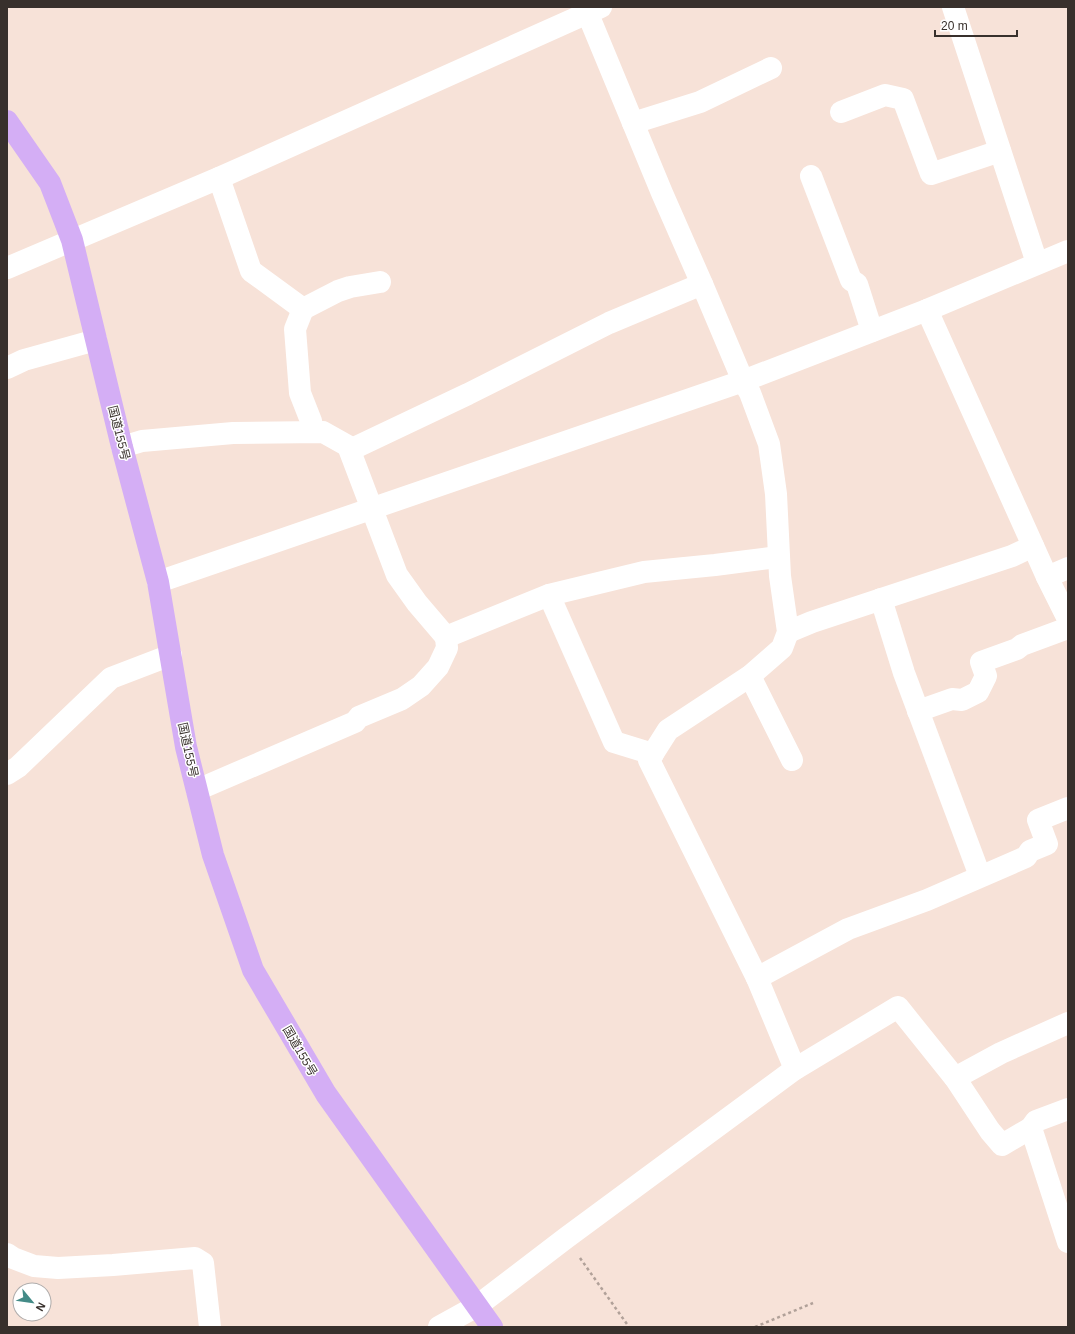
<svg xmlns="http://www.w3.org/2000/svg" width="1075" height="1334" font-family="Arial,'Noto Sans JP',sans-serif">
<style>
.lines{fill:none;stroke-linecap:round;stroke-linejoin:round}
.path{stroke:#b1a199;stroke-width:2.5;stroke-dasharray:3 3;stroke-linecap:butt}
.minor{stroke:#fff;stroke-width:22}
.highway{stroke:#d4aef5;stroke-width:22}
.labels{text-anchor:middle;stroke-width:3;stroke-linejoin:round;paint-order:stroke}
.street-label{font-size:12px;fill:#38302c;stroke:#fff}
</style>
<rect width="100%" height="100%" fill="#f7e2d8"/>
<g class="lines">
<!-- path -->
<g class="path">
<polyline points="580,1258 629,1327"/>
<polyline points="755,1327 813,1303"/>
</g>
<!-- minor -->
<g class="minor">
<polyline points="585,7 662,193 702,284 743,381 750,393 769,444 776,494 780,576 788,632 782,648 750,676 668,730 649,760 757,978 795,1069"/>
<polyline points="953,7 1037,263"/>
<polyline points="841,112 885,95 903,99 931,174 1000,151"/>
<polyline points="633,123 700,102 771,68"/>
<polyline points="811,176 851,280 857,284 872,331"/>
<polyline points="219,178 251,271 303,309 338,291 350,287 380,282"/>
<polyline points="7,268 219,178 601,7"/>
<polyline points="303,309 295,329 300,393 311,421 313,432"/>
<polyline points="927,310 1047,577 1068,619"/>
<polyline points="7,368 24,360 96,340"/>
<polyline points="122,447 142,441 233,433 323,432 348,446 397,575 417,603 446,637 549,595 644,572 715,565 778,557"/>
<polyline points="350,450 468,394 609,323 702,284"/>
<polyline points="1047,577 1068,568"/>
<polyline points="158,582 743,381 927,310 1068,251"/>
<polyline points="549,595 614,742 653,754"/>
<polyline points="881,599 904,673 980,876"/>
<polyline points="788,632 812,622 1012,556 1033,546"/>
<polyline points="750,676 792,760"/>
<polyline points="918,711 952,699 962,700 978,692 986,676 981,662 1017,649 1022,645 1068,628"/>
<polyline points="7,774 18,767 111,678 171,655"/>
<polyline points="197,790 355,722 359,717 402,699 421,686 438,667 447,648 446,637"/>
<polyline points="757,978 848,929 927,900 1026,857 1030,851 1047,844 1038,820 1068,808"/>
<polyline points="955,1078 1001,1053 1068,1023"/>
<polyline points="1031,1128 1068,1242"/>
<polyline points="7,1254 13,1258 34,1266 58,1268 113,1265 195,1258 203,1263 210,1327"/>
<polyline points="439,1327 477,1306 566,1238 795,1069 898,1007 955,1078 990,1131 1002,1145 1031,1128 1036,1121 1068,1109"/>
</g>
<!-- highway -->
<polyline class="highway" points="7,121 50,183 72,240 122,447 158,582 186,747 213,855 253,970 326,1094 492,1327"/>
</g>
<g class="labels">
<!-- street labels -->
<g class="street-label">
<text transform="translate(119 433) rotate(76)" y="4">国道155号</text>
<text transform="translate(188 750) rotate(78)" y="4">国道155号</text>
<text transform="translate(300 1051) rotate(60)" y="4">国道155号</text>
</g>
</g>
<!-- border -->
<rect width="1075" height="1334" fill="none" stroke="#38302c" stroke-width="16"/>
<!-- north arrow -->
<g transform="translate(32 1302) rotate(119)"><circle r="19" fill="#ffffff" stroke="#afacab"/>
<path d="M0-3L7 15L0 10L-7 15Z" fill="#438b87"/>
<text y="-6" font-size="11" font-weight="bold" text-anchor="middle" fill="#38302c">N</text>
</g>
<!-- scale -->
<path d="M935 30v6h82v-6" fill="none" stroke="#38302c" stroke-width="2"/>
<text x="941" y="30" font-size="12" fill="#38302c" stroke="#ffffff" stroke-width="3" paint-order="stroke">20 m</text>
</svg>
